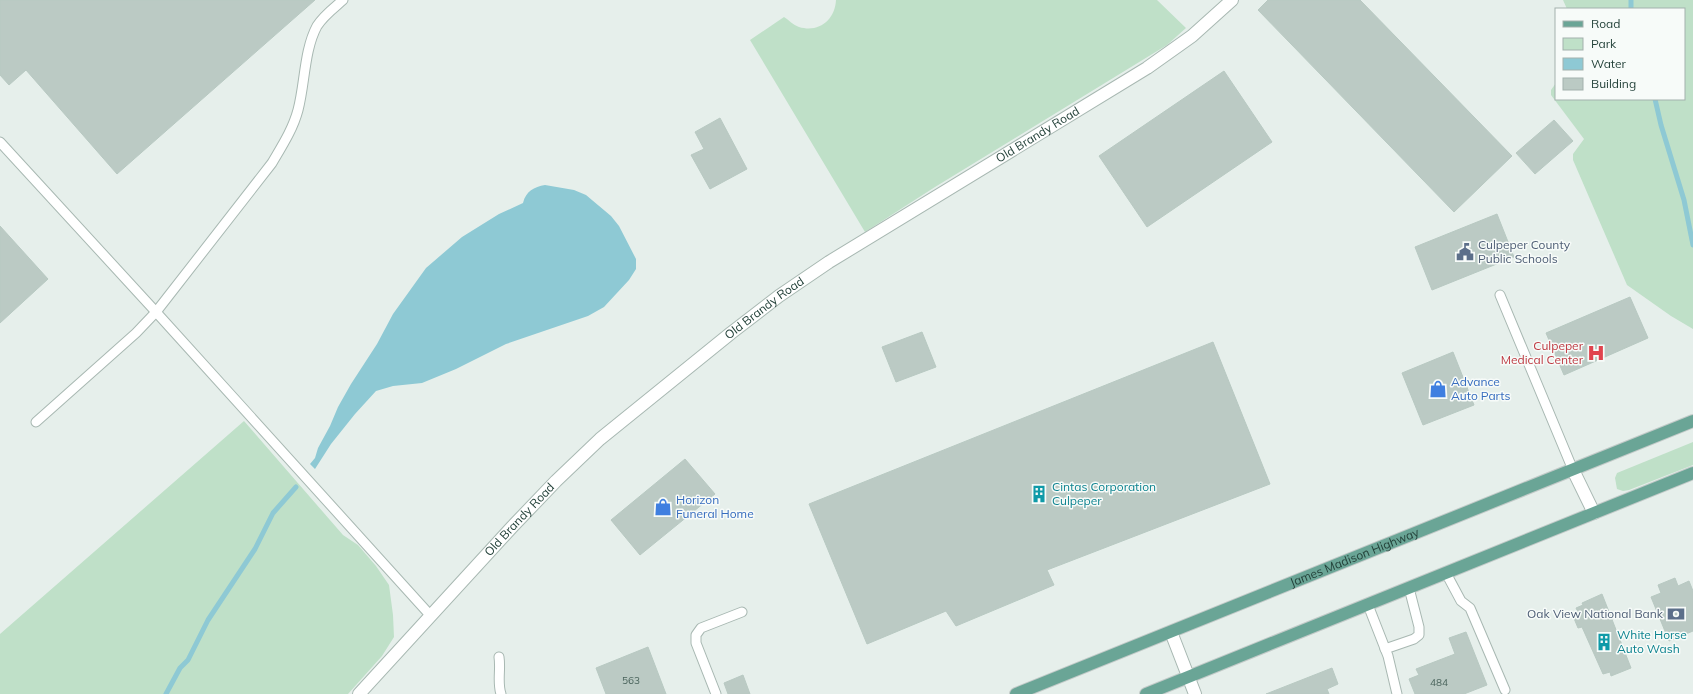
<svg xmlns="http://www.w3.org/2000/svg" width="1693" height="694" font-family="Mulish,sans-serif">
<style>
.green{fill:#bfe0c8}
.water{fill:#8ec9d4}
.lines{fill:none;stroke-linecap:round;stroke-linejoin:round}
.stream{stroke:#8ec9d4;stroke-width:5}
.building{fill:#bbcac4;stroke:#b8c9c2}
.service-casing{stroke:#a8b8b2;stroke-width:11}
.minor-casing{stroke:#a8b8b2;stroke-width:14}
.tertiary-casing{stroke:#a8b8b2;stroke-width:14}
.primary-casing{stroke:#c2cac8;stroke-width:14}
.service{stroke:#fff;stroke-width:9}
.minor{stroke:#fff;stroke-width:12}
.tertiary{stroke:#fff;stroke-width:12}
.primary{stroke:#6aa596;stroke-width:12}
.labels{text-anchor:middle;stroke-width:3;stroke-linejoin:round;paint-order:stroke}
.number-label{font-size:10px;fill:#4a645c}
.street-label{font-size:12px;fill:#24423a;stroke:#f7fbf9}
.service-label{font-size:12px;fill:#4e5e75;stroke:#f7fbf9;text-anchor:start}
.health-label{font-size:12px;fill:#be3a42;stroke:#f7fbf9;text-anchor:end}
.shop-label{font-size:12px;fill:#366cbe;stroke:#f7fbf9;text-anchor:start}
.culture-label{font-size:12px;fill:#0d838f;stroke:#f7fbf9;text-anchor:start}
</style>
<rect width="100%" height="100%" fill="#e6efeb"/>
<!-- green -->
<g class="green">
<path d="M 836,0 L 1157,0 L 1186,28 L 1167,45 L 935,187 L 865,232 L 750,40 L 784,17 C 789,20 793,25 799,27 C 819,33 835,20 836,0 Z"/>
<polygon points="1563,0 1693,0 1693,329 1671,316 1627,285 1573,160 1573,154 1584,139 1551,95 1551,90 1556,83 1556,99 1684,99 1684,9 1567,9"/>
<polygon points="244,421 343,535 358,545 376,566 389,585 393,615 394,637 382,656 348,694 0,694 0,634"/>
<polygon points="1693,442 1693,465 1629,490 1623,491 1617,489 1615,478 1617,473"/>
</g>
<!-- water -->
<path class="water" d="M 545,185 L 574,190 L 586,195 L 611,216 L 619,226 L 636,259 L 636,269 L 629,280 L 604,307 L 588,316 L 506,344 L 456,369 L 422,383 L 393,386 L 376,391 L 355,414 L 331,444 L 315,469 L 310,464 L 315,458 L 318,448 L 330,426 L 338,407 L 351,384 L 377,344 L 393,314 L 426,268 L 462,237 L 499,214 L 523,203 C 526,191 534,187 545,185 Z"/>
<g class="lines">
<!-- stream -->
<g class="stream">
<polyline points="1631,0 1631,9"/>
<polyline points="1655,99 1661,125 1684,200 1693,245"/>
<polyline points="166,694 180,668 188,660 208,620 255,549 273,513 296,487"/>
</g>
</g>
<!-- building -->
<g class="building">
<polygon points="0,0 315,0 117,174 26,70 9,85 0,75"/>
<polygon points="1268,0 1360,0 1512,156 1454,212 1258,10"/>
<polygon points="1224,71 1272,142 1147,227 1099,156"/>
<polygon points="720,118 747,169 710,189 691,155 704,149 695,132"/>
<polygon points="1554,120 1573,141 1535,174 1516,153"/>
<polygon points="1497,214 1514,257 1432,290 1415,247"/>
<polygon points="0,226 48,279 0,323"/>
<polygon points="1630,297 1648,338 1564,375 1546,333"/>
<polygon points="922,332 936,367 896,382 882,347"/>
<polygon points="1213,342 1270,484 1047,570 1054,585 956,626 946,611 867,644 809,504"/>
<polygon points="1453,352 1474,405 1423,425 1402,373"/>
<polygon points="685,459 715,494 640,555 611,520"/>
<polygon points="1675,578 1678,586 1689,581 1693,591 1693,631 1669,641 1651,597 1661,593 1658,585"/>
<polygon points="1602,594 1631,668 1611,676 1610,672 1603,674 1582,627 1578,628 1573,616 1579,614 1576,608 1583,605 1582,603"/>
<polygon points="1466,632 1487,685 1464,694 1415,694 1409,679 1419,675 1416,669 1455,654 1449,638"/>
<polygon points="648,647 666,694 606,694 596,668"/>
<polygon points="1332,668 1338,684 1327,689 1329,694 1266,694"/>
<polygon points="743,675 750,694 728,694 724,683"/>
</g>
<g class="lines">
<!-- service casing -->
<g class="service-casing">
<g id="service">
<polyline points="0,142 156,312 430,615"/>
<polyline points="1500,295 1573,470"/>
<path d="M 36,422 L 136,333 L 156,312 L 272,163 C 282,146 293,129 298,110 C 305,84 304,50 317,26 C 324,15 334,8 343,0"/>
<polyline points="1446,573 1461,601 1470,608 1505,690"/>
<polyline points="1368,605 1388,656 1397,694"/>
<polyline points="1385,649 1414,639 1419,635 1419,627 1409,588"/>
<path d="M 499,657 C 501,670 497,682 501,694"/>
<polyline points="716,694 696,643 696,635 701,628 742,612"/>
</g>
</g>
<!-- minor casing -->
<g class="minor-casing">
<g id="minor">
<polyline points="1573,470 1594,513"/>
<polyline points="1171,632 1195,694"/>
</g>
</g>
<!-- tertiary casing -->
<g class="tertiary-casing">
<g id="tertiary">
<path id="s1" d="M 359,694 L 512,527 L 556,481 L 600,439 L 731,333 L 779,296 L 829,262 L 1147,68 L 1192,36 L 1232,0"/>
</g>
</g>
<!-- primary casing -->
<g class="primary-casing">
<g id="primary">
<path id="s2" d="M 1016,694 L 1693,421"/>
<polyline points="1146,694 1693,473"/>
</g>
</g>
<!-- service -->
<use href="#service" class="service"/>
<!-- minor -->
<use href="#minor" class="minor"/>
<!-- tertiary -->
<use href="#tertiary" class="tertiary"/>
<!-- primary -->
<use href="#primary" class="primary"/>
</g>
<!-- icons -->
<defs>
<g id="civic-bare" transform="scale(1.38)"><path d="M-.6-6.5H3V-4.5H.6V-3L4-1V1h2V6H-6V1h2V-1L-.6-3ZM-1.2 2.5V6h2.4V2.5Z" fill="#5c6f8a" stroke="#f7fbf9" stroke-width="2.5" paint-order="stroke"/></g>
<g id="hospital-bare" transform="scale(1.38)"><path d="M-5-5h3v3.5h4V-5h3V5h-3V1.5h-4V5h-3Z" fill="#e0444e" stroke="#f7fbf9" stroke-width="2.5" paint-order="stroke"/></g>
<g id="shop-bare" transform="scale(1.38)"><path d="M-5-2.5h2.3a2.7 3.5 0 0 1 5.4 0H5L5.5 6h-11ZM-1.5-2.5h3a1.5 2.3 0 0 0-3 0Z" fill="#3f7fe0" stroke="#f7fbf9" stroke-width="2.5" paint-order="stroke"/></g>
<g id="building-bare" transform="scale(1.38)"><path d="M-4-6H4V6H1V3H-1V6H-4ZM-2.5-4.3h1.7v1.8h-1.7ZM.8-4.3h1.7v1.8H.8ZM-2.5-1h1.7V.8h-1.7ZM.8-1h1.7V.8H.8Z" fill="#0f9aa8" stroke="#f7fbf9" stroke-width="2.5" paint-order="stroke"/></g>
<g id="bank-bare" transform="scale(1.38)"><path d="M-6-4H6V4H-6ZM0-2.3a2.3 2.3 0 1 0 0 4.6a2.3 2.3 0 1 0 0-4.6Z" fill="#5c6f8a" stroke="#f7fbf9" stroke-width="2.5" paint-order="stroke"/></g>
</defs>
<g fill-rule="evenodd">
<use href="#civic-bare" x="1465" y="252"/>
<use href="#hospital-bare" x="1596" y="353"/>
<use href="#shop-bare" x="1438" y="389"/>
<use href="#building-bare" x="1039" y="494"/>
<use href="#shop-bare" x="663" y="507"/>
<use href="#bank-bare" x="1676" y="614"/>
<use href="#building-bare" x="1604" y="642"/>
</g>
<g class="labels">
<!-- number labels -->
<g class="number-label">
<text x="631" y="684">563</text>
<text x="1439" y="686">484</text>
</g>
<!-- street labels -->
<g class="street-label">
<text dy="4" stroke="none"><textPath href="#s1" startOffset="885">Old Brandy Road</textPath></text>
<text dy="4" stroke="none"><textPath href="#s1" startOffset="561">Old Brandy Road</textPath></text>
<text dy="4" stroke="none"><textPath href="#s1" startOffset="237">Old Brandy Road</textPath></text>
<text dy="4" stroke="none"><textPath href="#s2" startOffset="365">James Madison Highway</textPath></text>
</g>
<!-- service labels -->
<g class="service-label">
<text x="1478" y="249">Culpeper County<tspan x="1478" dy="14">Public Schools</tspan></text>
<text x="1663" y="618" text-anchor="end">Oak View National Bank</text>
</g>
<!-- health labels -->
<g class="health-label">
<text x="1583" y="350">Culpeper<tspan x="1583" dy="14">Medical Center</tspan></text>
</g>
<!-- shop labels -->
<g class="shop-label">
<text x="1451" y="386">Advance<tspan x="1451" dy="14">Auto Parts</tspan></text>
<text x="676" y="504">Horizon<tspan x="676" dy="14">Funeral Home</tspan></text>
</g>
<!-- culture labels -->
<g class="culture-label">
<text x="1052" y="491">Cintas Corporation<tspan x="1052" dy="14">Culpeper</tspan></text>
<text x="1617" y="639">White Horse<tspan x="1617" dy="14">Auto Wash</tspan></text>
</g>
</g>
<!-- legend -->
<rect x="1555" y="8" width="130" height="92" fill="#f7fbf9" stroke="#a3b1ad"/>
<rect x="1563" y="21" width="20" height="6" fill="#6aa596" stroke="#a3b1ad"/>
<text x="1591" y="28" font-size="12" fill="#24423a">Road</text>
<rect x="1563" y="38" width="20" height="12" fill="#bfe0c8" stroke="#a3b1ad"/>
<text x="1591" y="48" font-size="12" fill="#24423a">Park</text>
<rect x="1563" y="58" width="20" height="12" fill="#8ec9d4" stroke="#a3b1ad"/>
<text x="1591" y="68" font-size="12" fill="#24423a">Water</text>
<rect x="1563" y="78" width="20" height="12" fill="#bbcac4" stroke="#a3b1ad"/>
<text x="1591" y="88" font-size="12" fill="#24423a">Building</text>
</svg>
